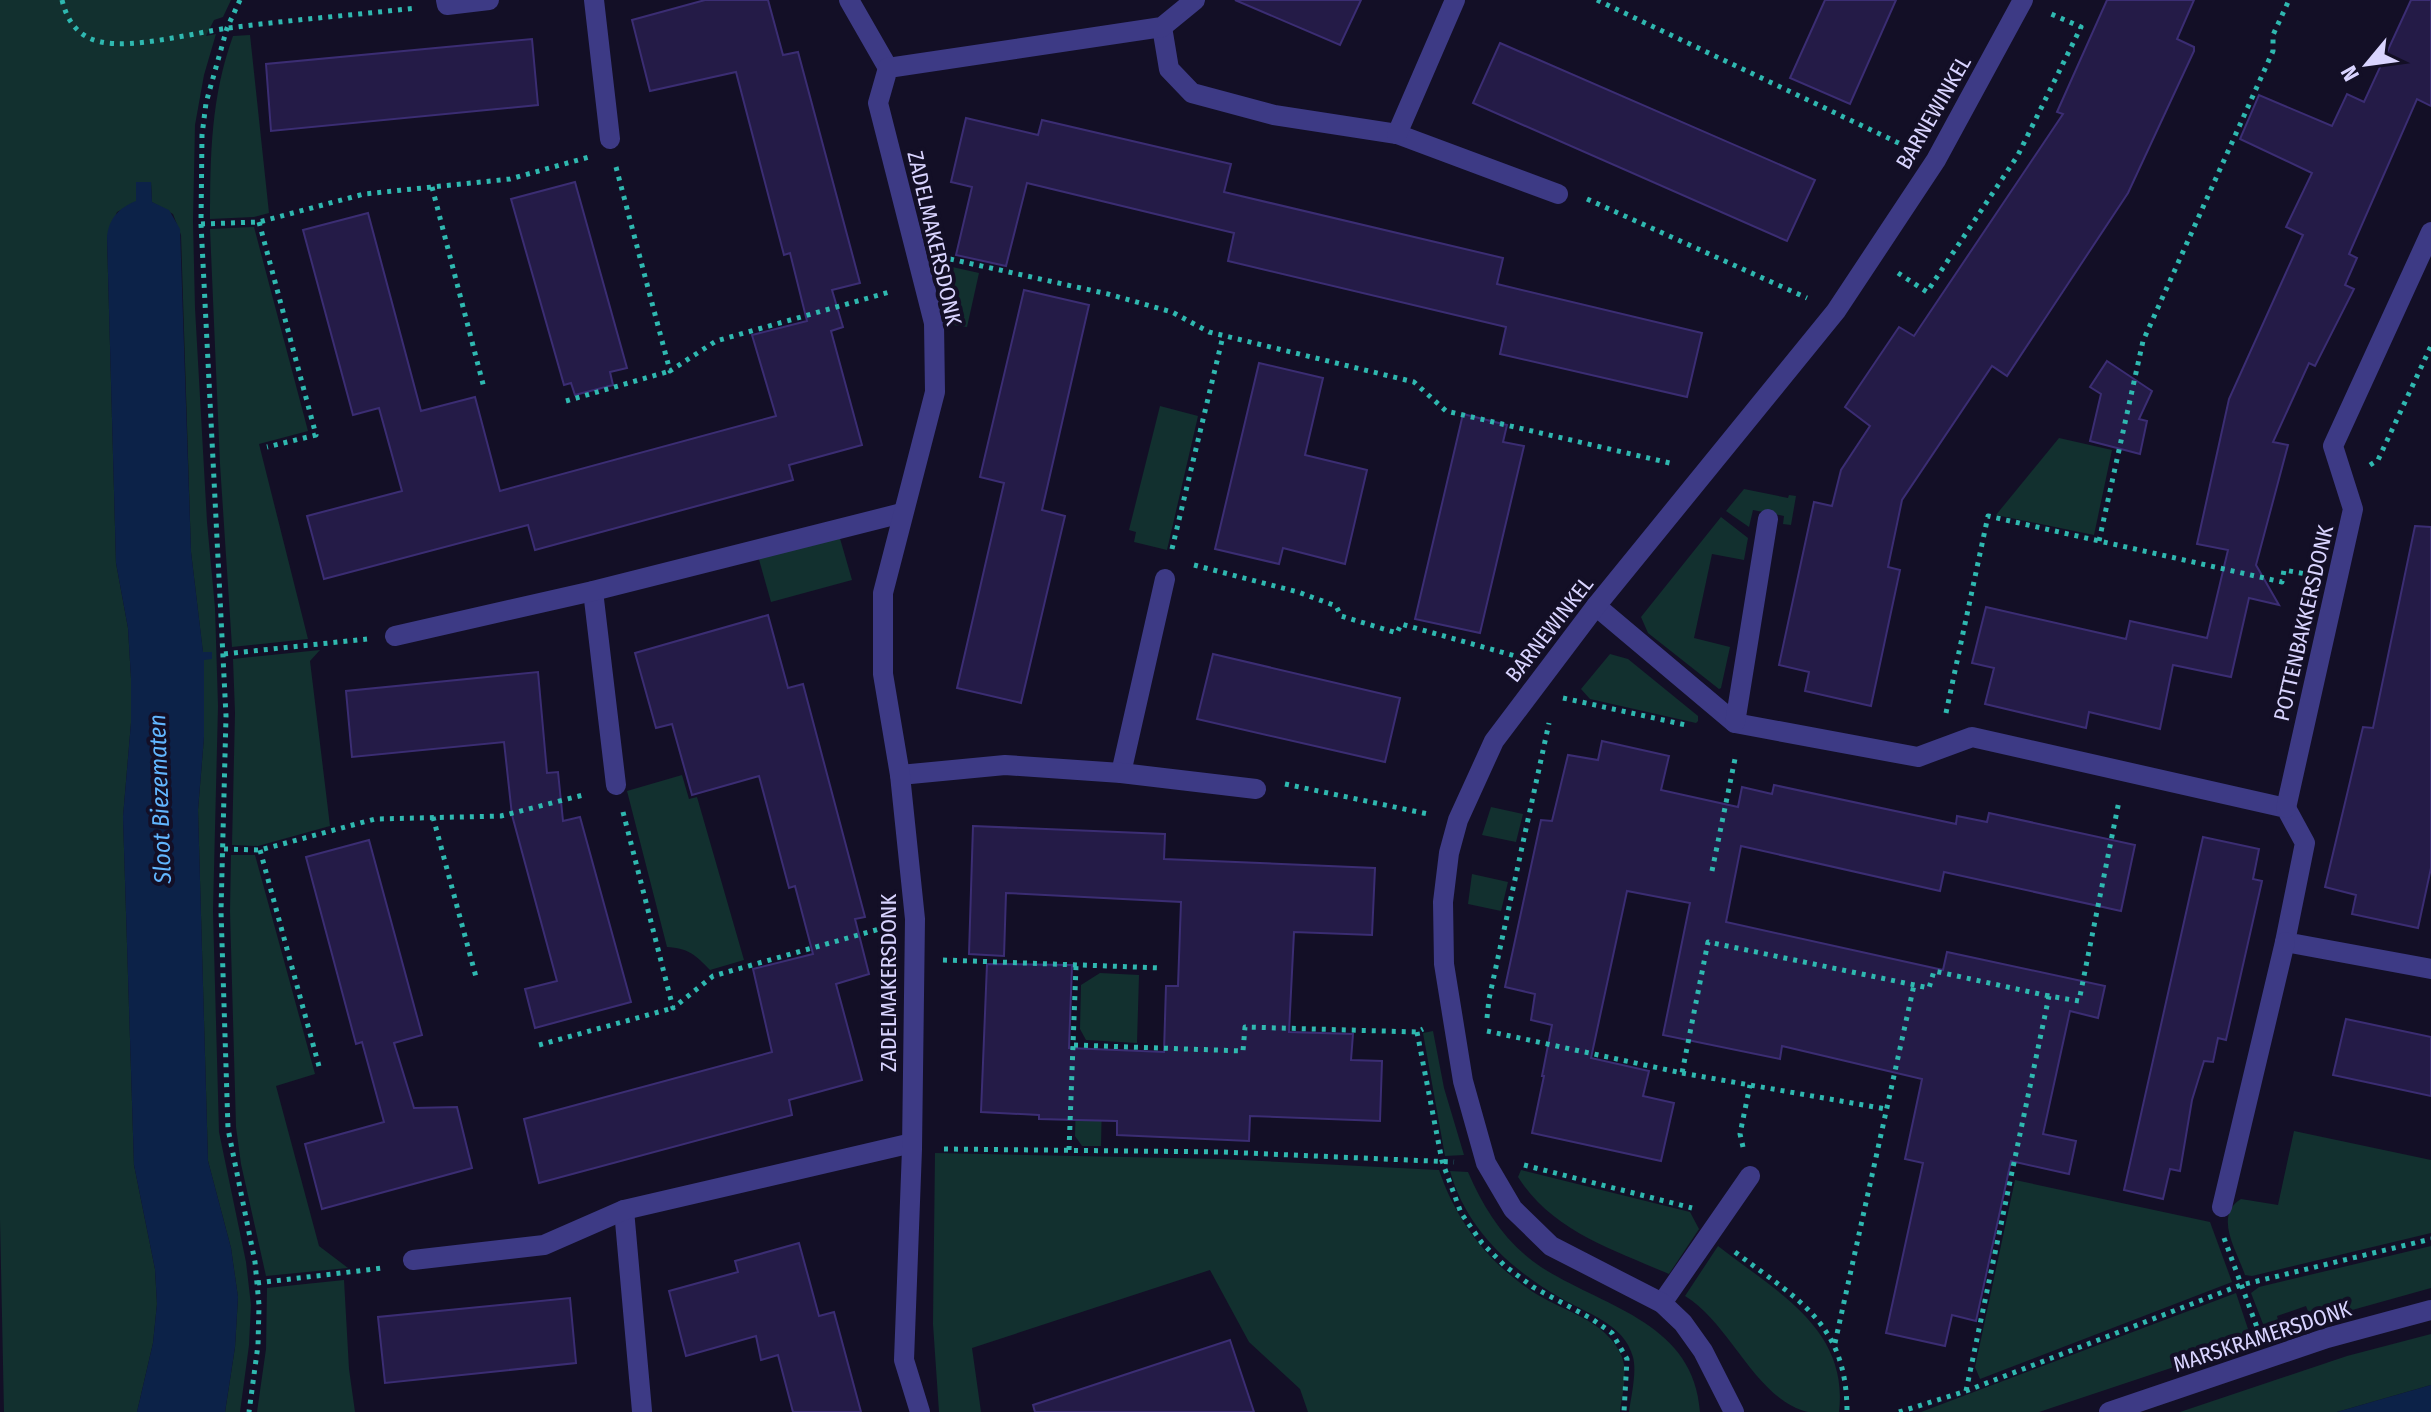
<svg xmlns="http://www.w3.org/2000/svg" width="2431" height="1412" font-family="'Fira Sans Condensed',sans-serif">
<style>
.green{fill:#12302f}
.water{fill:#0c2248}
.building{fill:#241b47;stroke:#3b2d73;stroke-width:2}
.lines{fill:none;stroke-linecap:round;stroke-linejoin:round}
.path{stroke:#2fb8b0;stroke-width:5;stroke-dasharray:4 6;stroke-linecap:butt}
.minor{stroke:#3d3a85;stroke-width:20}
.labels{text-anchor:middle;stroke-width:8;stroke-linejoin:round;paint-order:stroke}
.street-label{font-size:22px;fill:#d9d4ff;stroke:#130f26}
.water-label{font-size:24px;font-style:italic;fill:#62b6ff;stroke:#130f26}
</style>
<rect width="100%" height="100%" fill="#130f26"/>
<!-- green -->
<g class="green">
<polygon points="0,0 231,0 223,17 214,20 206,36 216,34 204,75 195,125 193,221 195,308 207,522 215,608 218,706 213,911 219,1132 246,1262 251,1305 249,1345 240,1412 225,1412 235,1347 238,1297 231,1248 208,1161 198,810 204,737 204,659 211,659 203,653 191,552 181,235 173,214 152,202 151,183 136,202 117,212 107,237 116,563 128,628 131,678 131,723 123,817 134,1165 155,1269 157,1304 153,1343 137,1412 4,1412 0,1220"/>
<path d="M 250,35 L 269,213 L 254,217 L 210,219 C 210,155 211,97 233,36 Z"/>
<polygon points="254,227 308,431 259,444 308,639 232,647 220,464 210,229"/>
<polygon points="939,264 979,273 967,327 953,325"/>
<polygon points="1160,406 1198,416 1167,550 1134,542 1136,532 1129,530"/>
<polygon points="2059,438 2112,450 2094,535 1996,515"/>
<polygon points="1744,489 1788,498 1789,495 1796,496 1791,525 1783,524 1784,516 1753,510 1749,527 1726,511"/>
<polygon points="1721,517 1748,538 1744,560 1712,554 1694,638 1730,647 1721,688 1719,689 1648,633 1641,617"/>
<polygon points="839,535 852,580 771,602 758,556"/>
<polygon points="320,650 310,661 330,826 258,846 232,845 235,713 233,659"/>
<polygon points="1610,654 1628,659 1698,716 1698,721 1696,723 1590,699 1581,689"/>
<path d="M 682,775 L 689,799 L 697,797 L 744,960 L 710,970 C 696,955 688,948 667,947 L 627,791 Z"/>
<polygon points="1491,807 1523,814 1516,842 1482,835"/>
<polygon points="231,855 255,855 315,1074 276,1086 319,1246 348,1268 266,1276 241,1164 236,1127 230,911"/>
<polygon points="1472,874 1508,882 1501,911 1468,904"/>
<polygon points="1100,973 1139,975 1137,1043 1086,1040 1080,1029 1081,985"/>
<polygon points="1433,1031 1444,1088 1464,1155 1445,1156 1423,1033"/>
<polygon points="1103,1051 1101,1146 1082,1146 1075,1136 1077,1060"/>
<path d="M 2294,1131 L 2431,1160 L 2431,1233 L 2252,1276 L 2245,1275 C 2237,1251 2213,1216 2241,1199 L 2278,1205 Z"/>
<path d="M 935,1153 L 1221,1159 L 1439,1170 C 1456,1220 1486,1260 1530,1290 C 1560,1311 1607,1319 1622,1357 C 1628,1373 1622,1395 1620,1412 L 1308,1412 L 1300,1389 L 1249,1342 L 1210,1270 L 972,1348 L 981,1412 L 939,1412 L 933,1324 Z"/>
<path d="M 1521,1170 L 1690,1212 L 1699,1229 L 1669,1274 C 1614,1250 1552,1231 1518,1177 Z"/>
<path d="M 1450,1171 L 1468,1172 C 1484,1209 1506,1244 1541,1267 C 1603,1307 1694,1322 1700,1412 L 1629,1412 C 1631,1396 1637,1373 1633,1357 C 1624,1323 1585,1313 1559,1297 C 1509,1268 1466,1228 1450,1171 Z"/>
<polygon points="2015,1180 2210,1222 2232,1282 1980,1379 1975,1367"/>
<path d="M 1718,1246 C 1775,1291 1849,1328 1839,1412 C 1830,1412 1817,1412 1808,1412 C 1755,1399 1731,1324 1685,1296 Z"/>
<polygon points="2431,1246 2431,1288 2320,1319 2317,1312 2309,1314 2306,1306 2277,1316 2279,1324 2265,1329 2251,1293 2259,1287"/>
<polygon points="344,1280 349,1369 355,1412 257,1412 266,1349 267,1288"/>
<polygon points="2236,1293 2252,1341 2039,1412 1921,1412"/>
<polygon points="2431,1334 2431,1385 2337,1412 2180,1412 2347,1356"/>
</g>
<!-- water -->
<g class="water">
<path d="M 136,182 L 151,182 L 152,202 L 169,210 L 180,229 L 191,552 L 203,652 L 212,652 L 212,659 L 204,660 L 204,737 L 198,810 L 208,1161 L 231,1248 L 238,1297 L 235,1347 L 225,1412 L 137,1412 L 153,1343 L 157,1304 L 155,1269 L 134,1165 L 123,817 L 131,723 L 131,678 L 128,628 L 116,563 L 107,237 C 109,218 119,208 136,201 Z"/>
<polygon points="2431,1385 2431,1412 2337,1412"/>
</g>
<!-- building -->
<g class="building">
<polygon points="705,0 768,0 783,55 798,52 860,283 832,290 843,327 831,331 862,445 789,465 793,480 535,550 528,525 324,579 307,516 402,491 379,408 353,415 303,230 368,213 421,411 475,397 500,491 776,416 752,335 807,321 790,253 784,255 736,72 650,91 632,20"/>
<polygon points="1235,0 1361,0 1340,45"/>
<polygon points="1825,0 1896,0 1850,104 1790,78"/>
<polygon points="2107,0 2194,0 2177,39 2194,47 2194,51 2128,193 2007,376 1992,366 1902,500 1888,567 1900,570 1871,706 1805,691 1809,672 1779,665 1814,502 1832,506 1841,470 1870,426 1845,407 1899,327 1914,336 2063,114 2057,112"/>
<polygon points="2411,0 2431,0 2431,106 2417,99 2349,254 2357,258 2345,285 2354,289 2315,366 2309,363 2273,442 2288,445 2256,565 2279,605 2249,598 2231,677 2173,665 2160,729 2089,712 2086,728 1985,704 1994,668 1972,663 1986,607 2126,639 2130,621 2207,638 2228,550 2197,544 2212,476 2229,399 2303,235 2286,227 2312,173 2240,139 2259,95 2332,126 2347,94 2364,102"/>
<polygon points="532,39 538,105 271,131 266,64"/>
<polygon points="1500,43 1815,180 1787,241 1473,103"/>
<polygon points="966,118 1038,135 1042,120 1231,164 1224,192 1503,258 1497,284 1702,333 1687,397 1500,354 1506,327 1228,261 1234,233 1027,183 1006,266 956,255 972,187 951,182"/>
<polygon points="575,182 627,368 610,372 613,385 575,395 571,383 564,385 511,199"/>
<polygon points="1024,290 1089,305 1042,510 1065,516 1021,703 957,688 1004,483 980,477"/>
<polygon points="2107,361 2152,391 2139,419 2147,421 2140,454 2090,441 2101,394 2090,387"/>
<polygon points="1259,363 1323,378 1305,455 1367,470 1345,564 1283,548 1279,564 1215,549"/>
<polygon points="1463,414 1507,425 1503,442 1524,446 1480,633 1415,619"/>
<polygon points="2415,526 2431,527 2431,868 2418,928 2352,914 2356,895 2325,887 2363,727 2373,728"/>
<polygon points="768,615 788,688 803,684 865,917 855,919 869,974 836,984 862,1080 789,1100 792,1115 539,1183 524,1119 772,1052 753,969 813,954 795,886 789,888 759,776 692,795 672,724 656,728 635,653"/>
<polygon points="1213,654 1400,698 1385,762 1197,719"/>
<polygon points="538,672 547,773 558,772 563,821 580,817 631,1002 535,1028 525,989 557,981 512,815 504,742 352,757 346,691"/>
<polygon points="1602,741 1669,756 1661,790 1738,807 1742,787 1772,794 1774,785 1956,824 1957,816 1987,822 1989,813 2135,845 2121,911 1944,872 1940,891 1741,846 1726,922 1943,970 1947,952 2105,986 2098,1018 2070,1011 2043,1134 2076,1141 2069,1174 2011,1161 1976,1321 1952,1315 1945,1346 1886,1333 1923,1163 1905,1159 1922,1079 1782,1046 1780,1059 1663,1035 1690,903 1627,891 1591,1058 1649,1071 1643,1096 1674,1103 1661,1161 1532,1133 1544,1076 1542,1076 1552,1025 1531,1020 1535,994 1505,987 1541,820 1552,821 1568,755 1598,760"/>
<polygon points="973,826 1165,834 1164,859 1375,868 1372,935 1294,932 1289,1032 1353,1034 1351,1060 1382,1061 1380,1121 1250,1116 1249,1141 1117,1135 1117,1121 1039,1119 1039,1115 981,1112 987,964 1072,965 1069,1048 1164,1052 1166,986 1178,986 1181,902 1006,893 1004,956 969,954"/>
<polygon points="2203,837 2259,849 2253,879 2262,881 2226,1040 2218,1038 2213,1062 2204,1061 2192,1100 2180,1171 2170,1169 2163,1199 2124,1190"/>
<polygon points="369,840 422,1035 394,1043 414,1108 457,1107 472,1168 322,1209 305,1144 384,1122 362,1042 356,1044 306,857"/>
<polygon points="2346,1019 2431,1037 2431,1096 2333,1075"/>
<polygon points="799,1243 819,1316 834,1312 861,1412 793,1412 778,1355 761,1360 756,1336 686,1356 669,1291 738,1272 735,1261"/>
<polygon points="570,1298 576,1363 385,1383 378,1317"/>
<polygon points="1230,1340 1254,1412 1035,1412 1033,1405"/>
</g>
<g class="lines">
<!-- path -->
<g class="path">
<path d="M 62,0 C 67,21 78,37 101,42 C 133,49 194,33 228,28 C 290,20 354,15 416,8"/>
<polyline points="240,0 227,28 206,103 202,135 201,224 226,716 221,911 228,1129 255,1262 259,1305 258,1345 249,1412"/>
<polyline points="1597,0 1907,147"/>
<polyline points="616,167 670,371 716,341 893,291"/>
<polyline points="432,187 484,388"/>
<polyline points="1587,199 1807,298"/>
<polyline points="259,222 316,435 267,447"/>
<polyline points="201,224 259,222 364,194 510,179 589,157"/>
<polyline points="950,259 1108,294 1172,312 1209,332 1414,382 1446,411 1674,464"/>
<polyline points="1898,273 1927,292 2018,155 2081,27 2049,13"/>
<polyline points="566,401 670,371"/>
<polyline points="2370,465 2378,460 2431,346"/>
<polyline points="2099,541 2143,341 2273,51 2273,35 2289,0"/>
<polyline points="1172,549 1223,336"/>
<polyline points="1194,565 1298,592 1336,606 1341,616 1397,633 1401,624 1519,657"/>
<polyline points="224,654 367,639"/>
<polyline points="1563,698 1686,725"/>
<polyline points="1946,713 1988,516 2282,582 2284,570 2306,574"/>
<polyline points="1285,784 1428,814"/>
<polyline points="623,812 673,1008 713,976 883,928"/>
<polyline points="433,817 476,977"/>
<polyline points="224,849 260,850 375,819 501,816 587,794"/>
<polyline points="260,850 320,1070"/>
<polyline points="1712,871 1736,754"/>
<polyline points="943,960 1162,968"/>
<polyline points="1487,1018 1489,999 1549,723"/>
<polyline points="1487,1031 1682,1073 1708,942 1929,988 1934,971 2049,996"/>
<polyline points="1417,1032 1442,1161 1461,1213 1482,1243 1505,1266 1533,1287 1592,1319 1612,1333 1627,1359 1624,1412"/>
<polyline points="539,1045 673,1008"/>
<polyline points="1074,1045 1243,1051 1245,1027 1417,1032 1423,1029"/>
<polyline points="1682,1073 1886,1109"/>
<polyline points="1743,1147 1740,1134 1750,1085"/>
<polyline points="944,1149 1223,1152 1454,1162"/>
<polyline points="1069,1150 1076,966"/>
<polyline points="1524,1165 1692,1208"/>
<polyline points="2224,1238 2258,1330"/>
<path d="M 1735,1252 C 1798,1300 1847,1323 1847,1412"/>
<polyline points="257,1283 383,1268"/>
<polyline points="1835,1343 1914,985"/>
<polyline points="1966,1391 2049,996 2079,1001 2119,801"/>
<polyline points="1899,1412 1966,1391 2241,1285 2431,1239"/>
</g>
<!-- minor -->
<g class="minor">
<polyline points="446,0 447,5 489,0"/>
<polyline points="594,0 610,139"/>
<polyline points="849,0 888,68"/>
<polyline points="1162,27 1169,69 1192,93 1274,115 1397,134 1558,194"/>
<polyline points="1397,134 1455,0"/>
<polyline points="593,591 616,785"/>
<polyline points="1596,606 1735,723 1918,757 1972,737 2286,808 2305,843 2285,942 2431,969"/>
<polyline points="395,636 593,591 902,513"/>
<polyline points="1735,723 1768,519"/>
<polyline points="1121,773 1165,579"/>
<polyline points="900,775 1005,765 1121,773 1256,789"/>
<polyline points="2286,808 2353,509 2333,446 2431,232"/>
<polyline points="2222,1207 2285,942"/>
<polyline points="624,1210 642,1411"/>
<polyline points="413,1260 544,1245 624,1210 912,1143"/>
<polyline points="1662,1303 1750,1176"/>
<polyline points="920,1412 904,1360 912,1149 915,919 900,775 883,674 883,593 935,392 934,323 878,103 888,68 1162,27 1195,0"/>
<polyline points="1734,1412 1703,1351 1683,1323 1662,1303 1551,1246 1513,1209 1486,1163 1463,1081 1444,964 1443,902 1449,853 1458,820 1494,741 1596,606 1836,311 1936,160 2023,0"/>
<polyline points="2109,1412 2327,1338 2431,1310"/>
</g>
</g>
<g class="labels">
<!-- street labels -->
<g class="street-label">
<text transform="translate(1933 112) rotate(-60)" y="8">BARNEWINKEL</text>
<text transform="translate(935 238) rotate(77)" y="8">ZADELMAKERSDONK</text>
<text transform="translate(2303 623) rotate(-77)" y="8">POTTENBAKKERSDONK</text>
<text transform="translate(1549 629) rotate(-52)" y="8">BARNEWINKEL</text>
<text transform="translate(888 983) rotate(-90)" y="8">ZADELMAKERSDONK</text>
<text transform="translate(2262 1336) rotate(-18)" y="8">MARSKRAMERSDONK</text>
</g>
<!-- water labels -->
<g class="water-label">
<text transform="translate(160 799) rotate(-92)" y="8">Sloot Biezematen</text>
</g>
</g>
<!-- north arrow -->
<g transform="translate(2367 64) rotate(241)" stroke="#130f26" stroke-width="6" paint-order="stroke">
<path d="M0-6L14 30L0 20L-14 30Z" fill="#d9d4ff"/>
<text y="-12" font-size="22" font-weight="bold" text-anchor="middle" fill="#d9d4ff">N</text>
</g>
</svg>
